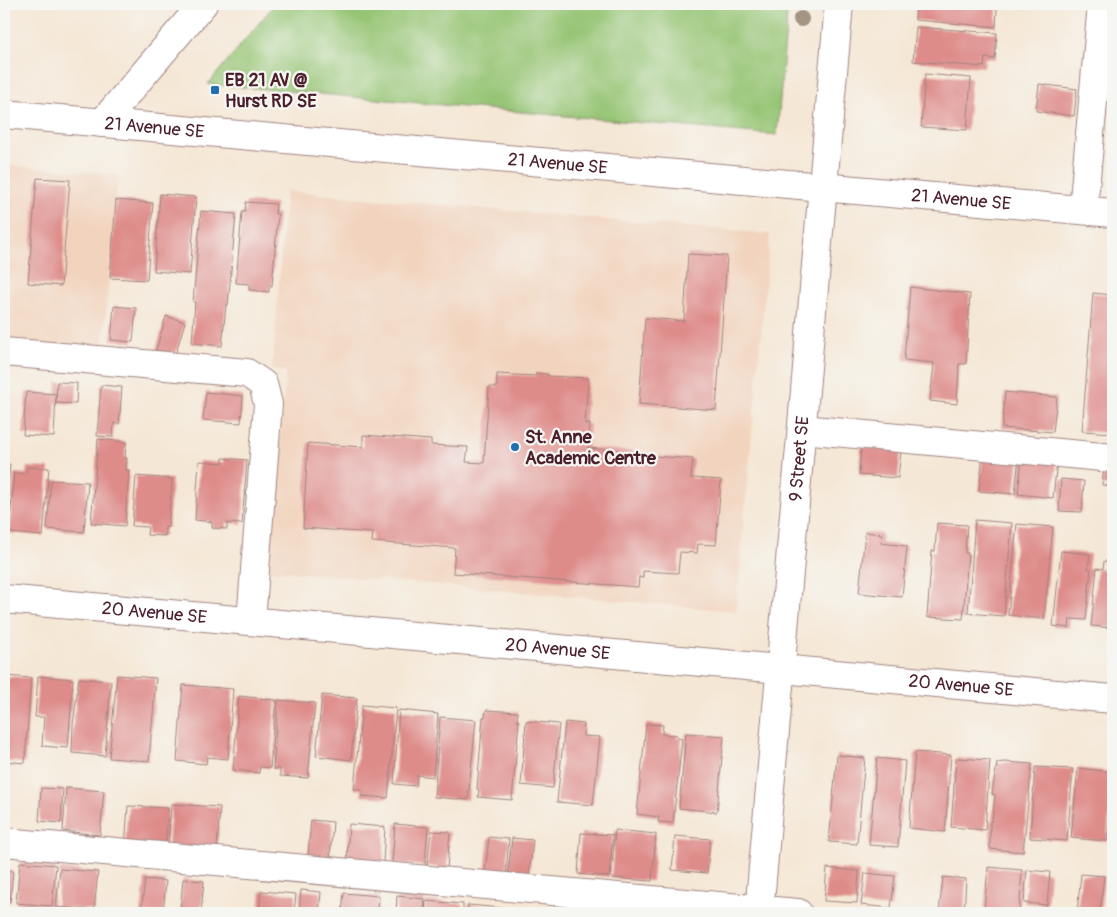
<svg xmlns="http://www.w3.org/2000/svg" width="1117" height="917" font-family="Pangolin,sans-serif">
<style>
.built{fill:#f2d4be}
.green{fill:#96c574;stroke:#707250}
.building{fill:#de8c8a}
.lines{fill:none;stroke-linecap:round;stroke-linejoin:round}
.minor-casing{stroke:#a08380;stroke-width:30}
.minor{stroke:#fff;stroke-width:28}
.tree{fill:#a49484}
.poi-dot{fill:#1f6fb2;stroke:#f6f6f2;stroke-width:2}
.labels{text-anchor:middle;stroke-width:4.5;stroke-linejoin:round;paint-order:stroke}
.poi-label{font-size:18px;font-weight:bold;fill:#4a1f2b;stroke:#f6f6f2;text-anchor:start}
.street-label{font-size:18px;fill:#4a1f2b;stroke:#f6f6f2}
</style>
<rect width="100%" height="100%" fill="#f6f6f2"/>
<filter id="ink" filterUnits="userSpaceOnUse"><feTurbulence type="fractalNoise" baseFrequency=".02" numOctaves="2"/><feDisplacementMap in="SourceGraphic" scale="10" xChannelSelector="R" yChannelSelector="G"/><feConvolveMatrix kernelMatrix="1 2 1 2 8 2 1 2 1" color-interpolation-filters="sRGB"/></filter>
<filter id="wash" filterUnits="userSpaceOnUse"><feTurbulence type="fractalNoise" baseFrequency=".0096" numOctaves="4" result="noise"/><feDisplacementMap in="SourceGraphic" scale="20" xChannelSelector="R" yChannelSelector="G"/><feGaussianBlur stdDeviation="1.12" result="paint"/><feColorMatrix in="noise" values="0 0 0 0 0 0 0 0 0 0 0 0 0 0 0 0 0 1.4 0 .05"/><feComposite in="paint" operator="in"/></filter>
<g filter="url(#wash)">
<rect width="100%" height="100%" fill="#f5e7d5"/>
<!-- built -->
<g class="built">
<polygon points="4,165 118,175 101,366 4,357"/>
<polygon points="286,191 770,234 736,611 268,570 286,372 272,369"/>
</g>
<!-- green -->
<polygon class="green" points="275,4 788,4 777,135 208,84"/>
<g id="blocks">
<!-- building -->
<g class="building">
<polygon points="916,4 984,4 983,8 997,9 996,27 915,20"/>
<polygon points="916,27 997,33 995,59 985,58 984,67 913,61"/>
<polygon points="925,74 971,78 967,130 921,127"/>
<polygon points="1039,84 1077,89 1074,116 1036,111"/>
<polygon points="37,178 70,180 61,286 28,283"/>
<polygon points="160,194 196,197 190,274 154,271"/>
<polygon points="116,200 153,203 147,280 110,278"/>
<polygon points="246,202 276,204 275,214 278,214 272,286 269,286 269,292 249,290 249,284 236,283 242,212 245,212"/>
<polygon points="201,211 236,214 228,305 226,305 222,346 192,343 195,302 193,302"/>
<polygon points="688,254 727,256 716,410 639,404 645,318 684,321"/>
<polygon points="910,287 970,294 966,364 959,364 957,404 930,401 934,363 904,360"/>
<polygon points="1093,293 1113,295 1113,433 1082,431"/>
<polygon points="114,306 136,308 133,342 111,340"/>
<polygon points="166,316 185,322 174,359 155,353"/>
<polygon points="536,373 548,374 548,376 588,378 585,424 590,424 588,448 639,452 639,455 693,459 691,478 721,480 716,545 698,544 697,553 680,552 678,573 643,571 643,578 639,577 638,587 453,573 455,548 372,542 373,533 303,528 308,443 363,447 363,435 431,440 431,445 468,447 466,462 484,463 489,387 497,387 497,374 536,376"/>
<polygon points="57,382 77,383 76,404 56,403"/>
<polygon points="101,385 122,387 119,424 114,423 113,437 97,436"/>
<polygon points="26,392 56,394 54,437 23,435"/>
<polygon points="206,392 243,396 241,423 203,420"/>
<polygon points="1005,392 1057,397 1053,432 1002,428"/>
<polygon points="98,439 126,442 125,458 127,458 126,470 129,470 125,526 91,523"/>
<polygon points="861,447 901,451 898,478 859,475"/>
<polygon points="983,454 1019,457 1015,494 979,491"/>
<polygon points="223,458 247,460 242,524 227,523 227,529 212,528 212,522 195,520 199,461 223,463"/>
<polygon points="1022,458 1057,461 1053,498 1018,494"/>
<polygon points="4,464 10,464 5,519 4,519"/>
<polygon points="1104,466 1113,467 1113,486 1102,485"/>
<polygon points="27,467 49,468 43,536 9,533 14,473 26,474"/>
<polygon points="136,476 172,479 168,528 165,527 165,536 147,535 148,527 132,526"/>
<polygon points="1061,479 1084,481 1082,512 1059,511"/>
<polygon points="51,480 88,482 84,532 47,529"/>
<polygon points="975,520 1012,523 1004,616 968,613"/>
<polygon points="937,523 967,525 965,553 968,553 963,619 927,617 932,551 935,551"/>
<polygon points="1017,524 1053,527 1044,619 1008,615"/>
<polygon points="865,532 882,534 881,543 907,546 902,597 859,593"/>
<polygon points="1061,551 1090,554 1088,569 1091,569 1086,620 1070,619 1069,628 1053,626"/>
<polygon points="1104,561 1113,562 1113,628 1091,626 1097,568 1103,569"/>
<polygon points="117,675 156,678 149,761 109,758"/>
<polygon points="4,676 31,678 25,763 4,761"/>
<polygon points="38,676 73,679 68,748 42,746 44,717 35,717"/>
<polygon points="79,678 111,681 105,756 72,753 73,725"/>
<polygon points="183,685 233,689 228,759 207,757 206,764 177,761"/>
<polygon points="322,695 357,698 351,760 316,756"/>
<polygon points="239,696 276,700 270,768 260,767 259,773 233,770"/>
<polygon points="278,700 315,703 308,778 280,776 280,769 273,769"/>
<polygon points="362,705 396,708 388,798 361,796 362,790 354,789"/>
<polygon points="399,710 438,714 433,777 417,775 416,786 394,784"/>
<polygon points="486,710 518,712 517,721 519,721 512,800 478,797 479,790 477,789 483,717 485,717"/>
<polygon points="440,717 476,720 468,800 434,797"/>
<polygon points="526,721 559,724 553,788 521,785"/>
<polygon points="565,722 584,724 583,736 600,737 593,805 557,802"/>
<polygon points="646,724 663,725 662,734 677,735 677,738 682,739 673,823 658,822 659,817 637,814"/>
<polygon points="686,733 724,736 717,812 679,808"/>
<polygon points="915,752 951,755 945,832 909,828"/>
<polygon points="837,755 865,758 857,844 829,842"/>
<polygon points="877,758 905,761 898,847 869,845"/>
<polygon points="956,758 990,760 985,830 951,827"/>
<polygon points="1004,762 1032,764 1023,852 990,849 990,821 992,821 995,795 992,794 997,763"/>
<polygon points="1035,767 1073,769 1067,841 1030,838"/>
<polygon points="1078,768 1113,772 1107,841 1071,838"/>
<polygon points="41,788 63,789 61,823 39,821"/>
<polygon points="66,788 104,791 100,835 63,831"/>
<polygon points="171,804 220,807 217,850 168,847"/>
<polygon points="128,806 168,808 165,850 125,847"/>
<polygon points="311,820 333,822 330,857 308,855"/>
<polygon points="349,824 385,827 383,864 347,862"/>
<polygon points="395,824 428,827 425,866 392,863"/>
<polygon points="615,830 656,834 652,881 611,878"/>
<polygon points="431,831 450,832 447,869 427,866"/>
<polygon points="581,833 613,835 609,877 578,874"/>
<polygon points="675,836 710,839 707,873 672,870"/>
<polygon points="489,837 509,839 506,874 485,872"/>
<polygon points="512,838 533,840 529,876 508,874"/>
<polygon points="20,862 56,865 52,906 16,903"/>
<polygon points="988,867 1022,870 1019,913 984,911"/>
<polygon points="827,868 859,871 857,903 824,901"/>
<polygon points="60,869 98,872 94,910 56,907"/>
<polygon points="4,870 13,871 10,902 4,902"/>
<polygon points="1027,870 1050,872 1047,905 1024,903"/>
<polygon points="865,873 895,876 891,908 861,905"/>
<polygon points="1081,874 1104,876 1100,913 1077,913"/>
<polygon points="1110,875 1113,875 1113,913 1107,913"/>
<polygon points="943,877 966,879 964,913 939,913"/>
<polygon points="145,879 166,881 163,913 141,913"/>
<polygon points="183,879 204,881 201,913 180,912"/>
<polygon points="301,890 321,892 319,913 299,913"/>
<polygon points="261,891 296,894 294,913 259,913"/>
<polygon points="344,893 379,896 378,913 342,913"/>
<polygon points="397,896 425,899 424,913 396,913"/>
<polygon points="426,901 463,904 463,913 425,913"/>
<polygon points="468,905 502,908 502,913 467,913"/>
</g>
</g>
</g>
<g filter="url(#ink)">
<use href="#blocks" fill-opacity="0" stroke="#a08380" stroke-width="1"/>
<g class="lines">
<!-- minor casing -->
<g class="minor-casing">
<g id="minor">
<path id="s1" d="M 4,114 L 1113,213"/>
<polyline points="102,123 203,4"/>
<polyline points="1083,210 1102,4"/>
<polyline points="4,352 247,373 263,384 268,404 251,621"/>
<polyline points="802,429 1113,458"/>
<path id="s2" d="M 4,599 L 1113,699"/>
<polyline points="4,842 798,913"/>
<path id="s3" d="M 759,913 L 839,4"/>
</g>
</g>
<!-- minor -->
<use href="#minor" class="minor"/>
</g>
<!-- trees -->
<circle class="tree" cx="801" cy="19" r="8"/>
</g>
<!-- markers -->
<g class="poi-dot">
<rect x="210" y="85" width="10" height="10" rx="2.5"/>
<circle cx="515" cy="447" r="5"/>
</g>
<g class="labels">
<!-- poi labels -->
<g class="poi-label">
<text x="225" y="86">EB 21 AV @<tspan x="225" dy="21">Hurst RD SE</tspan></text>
<text x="525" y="443">St. Anne<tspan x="525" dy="21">Academic Centre</tspan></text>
</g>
<!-- street labels -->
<g class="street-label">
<text dy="6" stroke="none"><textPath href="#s1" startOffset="151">21 Avenue SE</textPath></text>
<text dy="6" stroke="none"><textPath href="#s1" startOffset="556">21 Avenue SE</textPath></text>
<text dy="6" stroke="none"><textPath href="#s1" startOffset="961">21 Avenue SE</textPath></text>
<text dy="6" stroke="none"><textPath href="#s3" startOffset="456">9 Street SE</textPath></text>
<text dy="6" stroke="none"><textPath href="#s2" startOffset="151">20 Avenue SE</textPath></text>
<text dy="6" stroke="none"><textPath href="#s2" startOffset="556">20 Avenue SE</textPath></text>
<text dy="6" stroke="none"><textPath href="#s2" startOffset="961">20 Avenue SE</textPath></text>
</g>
</g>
<!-- margin -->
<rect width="1117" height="917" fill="none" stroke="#f6f6f2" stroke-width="20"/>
</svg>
